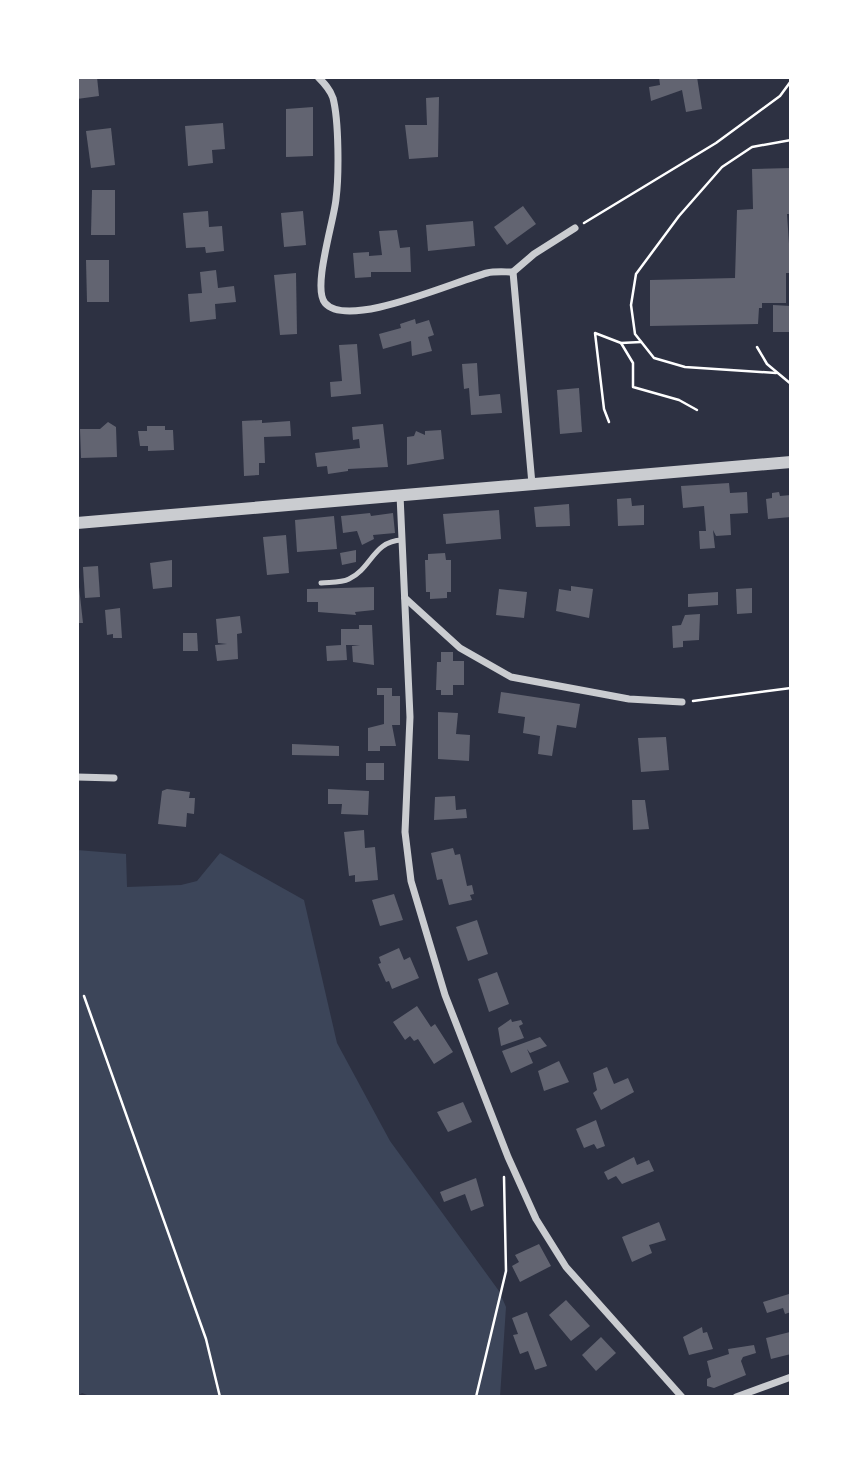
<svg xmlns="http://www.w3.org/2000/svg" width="868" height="1474" font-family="Helvetica,sans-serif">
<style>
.green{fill:#3c4559}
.building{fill:#626471}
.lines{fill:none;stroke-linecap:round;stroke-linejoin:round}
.path{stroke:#fff;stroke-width:2.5}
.service{stroke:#caccd0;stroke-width:5}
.minor{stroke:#caccd0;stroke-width:7}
.tertiary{stroke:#caccd0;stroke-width:12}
</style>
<rect width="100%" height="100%" fill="#2d3142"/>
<!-- green -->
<polygon class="green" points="77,850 126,854 127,887 181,885 197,881 220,853 304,900 337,1043 390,1141 499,1291 506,1307 500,1397 92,1397 82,1393 77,1397"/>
<!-- building -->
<g class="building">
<polygon points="77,77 97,77 99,96 77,99"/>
<polygon points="659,77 697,77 702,109 686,112 682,90 651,101 649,87 660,85"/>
<polygon points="439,97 438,157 409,159 405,125 427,125 426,98"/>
<polygon points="313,107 313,156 286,157 286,109"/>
<polygon points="223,123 225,149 212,150 213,163 188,166 185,126"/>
<polygon points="111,128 115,165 91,168 86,131"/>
<polygon points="791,168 791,214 787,214 791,273 786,273 786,303 762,303 762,308 759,308 758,324 650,326 650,280 735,278 737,210 753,209 752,169"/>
<polygon points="92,190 115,190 115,235 91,235"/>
<polygon points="523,206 536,224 507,245 494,227"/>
<polygon points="208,211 209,227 222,226 224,251 206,253 205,247 186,248 183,213"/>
<polygon points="303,211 306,245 284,247 281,213"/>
<polygon points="473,221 475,246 428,251 426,225"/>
<polygon points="397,230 400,248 410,247 411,272 371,272 371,277 355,278 353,253 369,252 369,256 382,255 379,231"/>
<polygon points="86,260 109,260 109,302 87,302"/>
<polygon points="216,270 218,288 234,286 236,302 215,304 216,319 190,322 188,294 202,293 200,272"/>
<polygon points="296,273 297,334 280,335 274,275"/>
<polygon points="773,305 791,306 791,332 773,332"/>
<polygon points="415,319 416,324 429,320 434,335 428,337 432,351 412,356 411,341 383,349 379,334 401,328 400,324"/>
<polygon points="357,344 361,394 331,397 330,382 342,381 339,345"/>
<polygon points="477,363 479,396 500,394 502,413 471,415 469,388 464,389 462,364"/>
<polygon points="579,388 582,432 560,434 557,390"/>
<polygon points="262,420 262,423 290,421 291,436 264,437 265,463 259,463 259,475 244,476 242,421"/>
<polygon points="108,422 116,427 117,457 81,458 80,429 100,429"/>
<polygon points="383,424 388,467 348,469 348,471 328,474 327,466 317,467 315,453 360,448 359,439 353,440 352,427"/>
<polygon points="147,426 165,426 165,430 173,430 174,450 148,451 148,446 140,446 138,431 147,431"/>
<polygon points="441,430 444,459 407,465 407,437 414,436 416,431 425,435 425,431"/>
<polygon points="729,483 730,493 747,492 748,513 730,514 731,535 716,536 713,530 715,548 700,549 699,531 706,531 704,506 683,508 681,486"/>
<polygon points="779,492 780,496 791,495 791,517 768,519 766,499 772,498 772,493"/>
<polygon points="631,498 632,506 644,505 644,525 618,526 617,499"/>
<polygon points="569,504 570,526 536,527 534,507"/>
<polygon points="499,510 501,539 446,544 443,514"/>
<polygon points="370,513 371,516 393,513 395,533 373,535 374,539 362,545 357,531 343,533 341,516"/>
<polygon points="334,516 337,549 297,552 295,520"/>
<polygon points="286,535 289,573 267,575 263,537"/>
<polygon points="356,550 356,562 342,565 340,553"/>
<polygon points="445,553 446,560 451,560 451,592 447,592 447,598 430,599 430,592 426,592 425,560 428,560 428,554"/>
<polygon points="172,560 172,587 153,589 150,563"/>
<polygon points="98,566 100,597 85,598 83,567"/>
<polygon points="77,569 83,623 77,623"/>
<polygon points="571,586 593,589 589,618 556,611 559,589 571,591"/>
<polygon points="374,587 374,610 355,612 356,615 318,612 318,602 307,602 307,589"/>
<polygon points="752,588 752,613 737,614 736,589"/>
<polygon points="499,589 527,592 524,618 496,615"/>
<polygon points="718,592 718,605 688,607 688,594"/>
<polygon points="120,608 122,638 113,638 113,634 107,635 105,610"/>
<polygon points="700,614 699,640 683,641 683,647 673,648 672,626 681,625 685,615"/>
<polygon points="240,616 242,633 237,634 238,659 217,661 215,645 227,644 218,643 216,619"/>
<polygon points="359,625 372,625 374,665 353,662 352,646 360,645 346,645 347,660 327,661 326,646 341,645 341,629 359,629"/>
<polygon points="183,633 197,633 198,651 183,651"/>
<polygon points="441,652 453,652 453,661 464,661 464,685 453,685 453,695 441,695 441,690 436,690 437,662 441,662"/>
<polygon points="377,688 392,688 392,696 400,696 400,725 392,725 396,746 380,746 380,751 368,751 368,728 384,724 384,695 377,695"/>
<polygon points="501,692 580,704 576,728 557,725 552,756 538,754 540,736 523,733 525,717 498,713"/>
<polygon points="438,712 458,713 456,734 470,735 469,761 438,759"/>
<polygon points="666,737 669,770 641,772 638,738"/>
<polygon points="292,744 339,746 339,756 292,755"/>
<rect x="366" y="763" width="18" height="17"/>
<polygon points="167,789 190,792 189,798 195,798 194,814 187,813 186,827 158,824 162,791"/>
<polygon points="328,789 369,791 368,815 341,814 342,804 328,804"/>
<polygon points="455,796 456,810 466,809 467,818 434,820 435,797"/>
<polygon points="632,800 645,800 649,829 633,830"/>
<polygon points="364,830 365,848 375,847 378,880 355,882 355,875 349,876 344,832"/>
<polygon points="453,848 455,855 460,854 467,886 472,885 474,894 470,895 472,900 449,905 442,879 437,880 431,853"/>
<polygon points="394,894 403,920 380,926 372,900"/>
<polygon points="477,920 488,954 468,961 456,927"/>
<polygon points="399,948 404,960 410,957 419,978 392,989 389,981 386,982 378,964 381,963 379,957"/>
<polygon points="497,972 509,1004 489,1012 478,979"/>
<polygon points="417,1006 431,1027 435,1024 453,1052 434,1064 418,1039 414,1041 410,1036 405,1040 393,1022"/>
<polygon points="511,1019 512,1022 521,1020 523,1024 519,1026 524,1038 501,1046 498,1028"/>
<polygon points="540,1037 547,1046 530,1053 527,1049 533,1063 511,1073 502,1051"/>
<polygon points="559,1061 569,1082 544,1091 538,1071"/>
<polygon points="607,1067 614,1084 628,1078 634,1092 601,1110 593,1093 597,1090 593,1073"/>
<polygon points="463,1102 472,1122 448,1132 437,1112"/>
<polygon points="596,1120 605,1146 597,1149 594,1144 584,1148 576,1129"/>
<polygon points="634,1157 637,1165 649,1160 654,1171 622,1184 616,1176 608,1180 604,1172"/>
<polygon points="476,1178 484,1206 471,1211 465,1194 444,1202 440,1192"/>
<polygon points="659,1222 666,1240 649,1245 652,1253 632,1262 622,1237"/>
<polygon points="539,1244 551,1266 520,1282 512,1266 519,1262 515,1255"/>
<polygon points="789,1294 791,1312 785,1314 783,1308 767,1313 763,1302"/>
<polygon points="566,1300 590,1326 571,1341 549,1315"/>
<polygon points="527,1312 547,1366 535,1370 528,1351 520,1354 513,1335 518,1334 512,1318"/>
<polygon points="702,1327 703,1333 707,1332 713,1349 689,1355 683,1337"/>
<polygon points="790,1332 791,1354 771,1359 766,1338"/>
<polygon points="601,1337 616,1353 596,1371 582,1355"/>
<polygon points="754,1345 756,1353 743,1357 741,1361 746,1375 714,1388 707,1386 707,1379 711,1377 707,1361 729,1354 728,1349"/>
</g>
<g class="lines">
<!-- path -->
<g class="path">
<polyline points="584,223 716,143 780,96 791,81"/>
<polyline points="621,343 633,363 633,387 679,400 697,410"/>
<polyline points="757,347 767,364 791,384"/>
<polyline points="776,373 685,367 654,358 635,334 631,305 636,274 679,216 722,167 752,147 791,140"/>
<polyline points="609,422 604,409 595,333 621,343 641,342"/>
<polyline points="693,701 791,688"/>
<polyline points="84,996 206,1339 220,1397"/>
<polyline points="476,1397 506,1271 504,1177"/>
</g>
<!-- service -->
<path class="service" d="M 321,583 C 330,582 341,583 349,579 C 372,568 373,541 402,540"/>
<!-- minor -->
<g class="minor">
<path d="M 318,77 C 324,83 330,89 333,98 C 339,121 339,176 336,199 C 334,221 312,288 325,303 C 348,330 455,281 487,273 C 495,271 504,272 513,272"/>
<polyline points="532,484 513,272 534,254 575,228"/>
<polyline points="400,495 410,717 405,832 411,881 445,995 508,1157 536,1219 566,1267 682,1397"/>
<polyline points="405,598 460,648 511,677 629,699 682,702"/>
<polyline points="77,777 114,778"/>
<polyline points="736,1397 791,1377"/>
</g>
<!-- tertiary -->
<polyline class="tertiary" points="77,523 791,462"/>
</g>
<!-- border -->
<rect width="868" height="1474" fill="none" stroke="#ffffff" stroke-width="158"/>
</svg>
